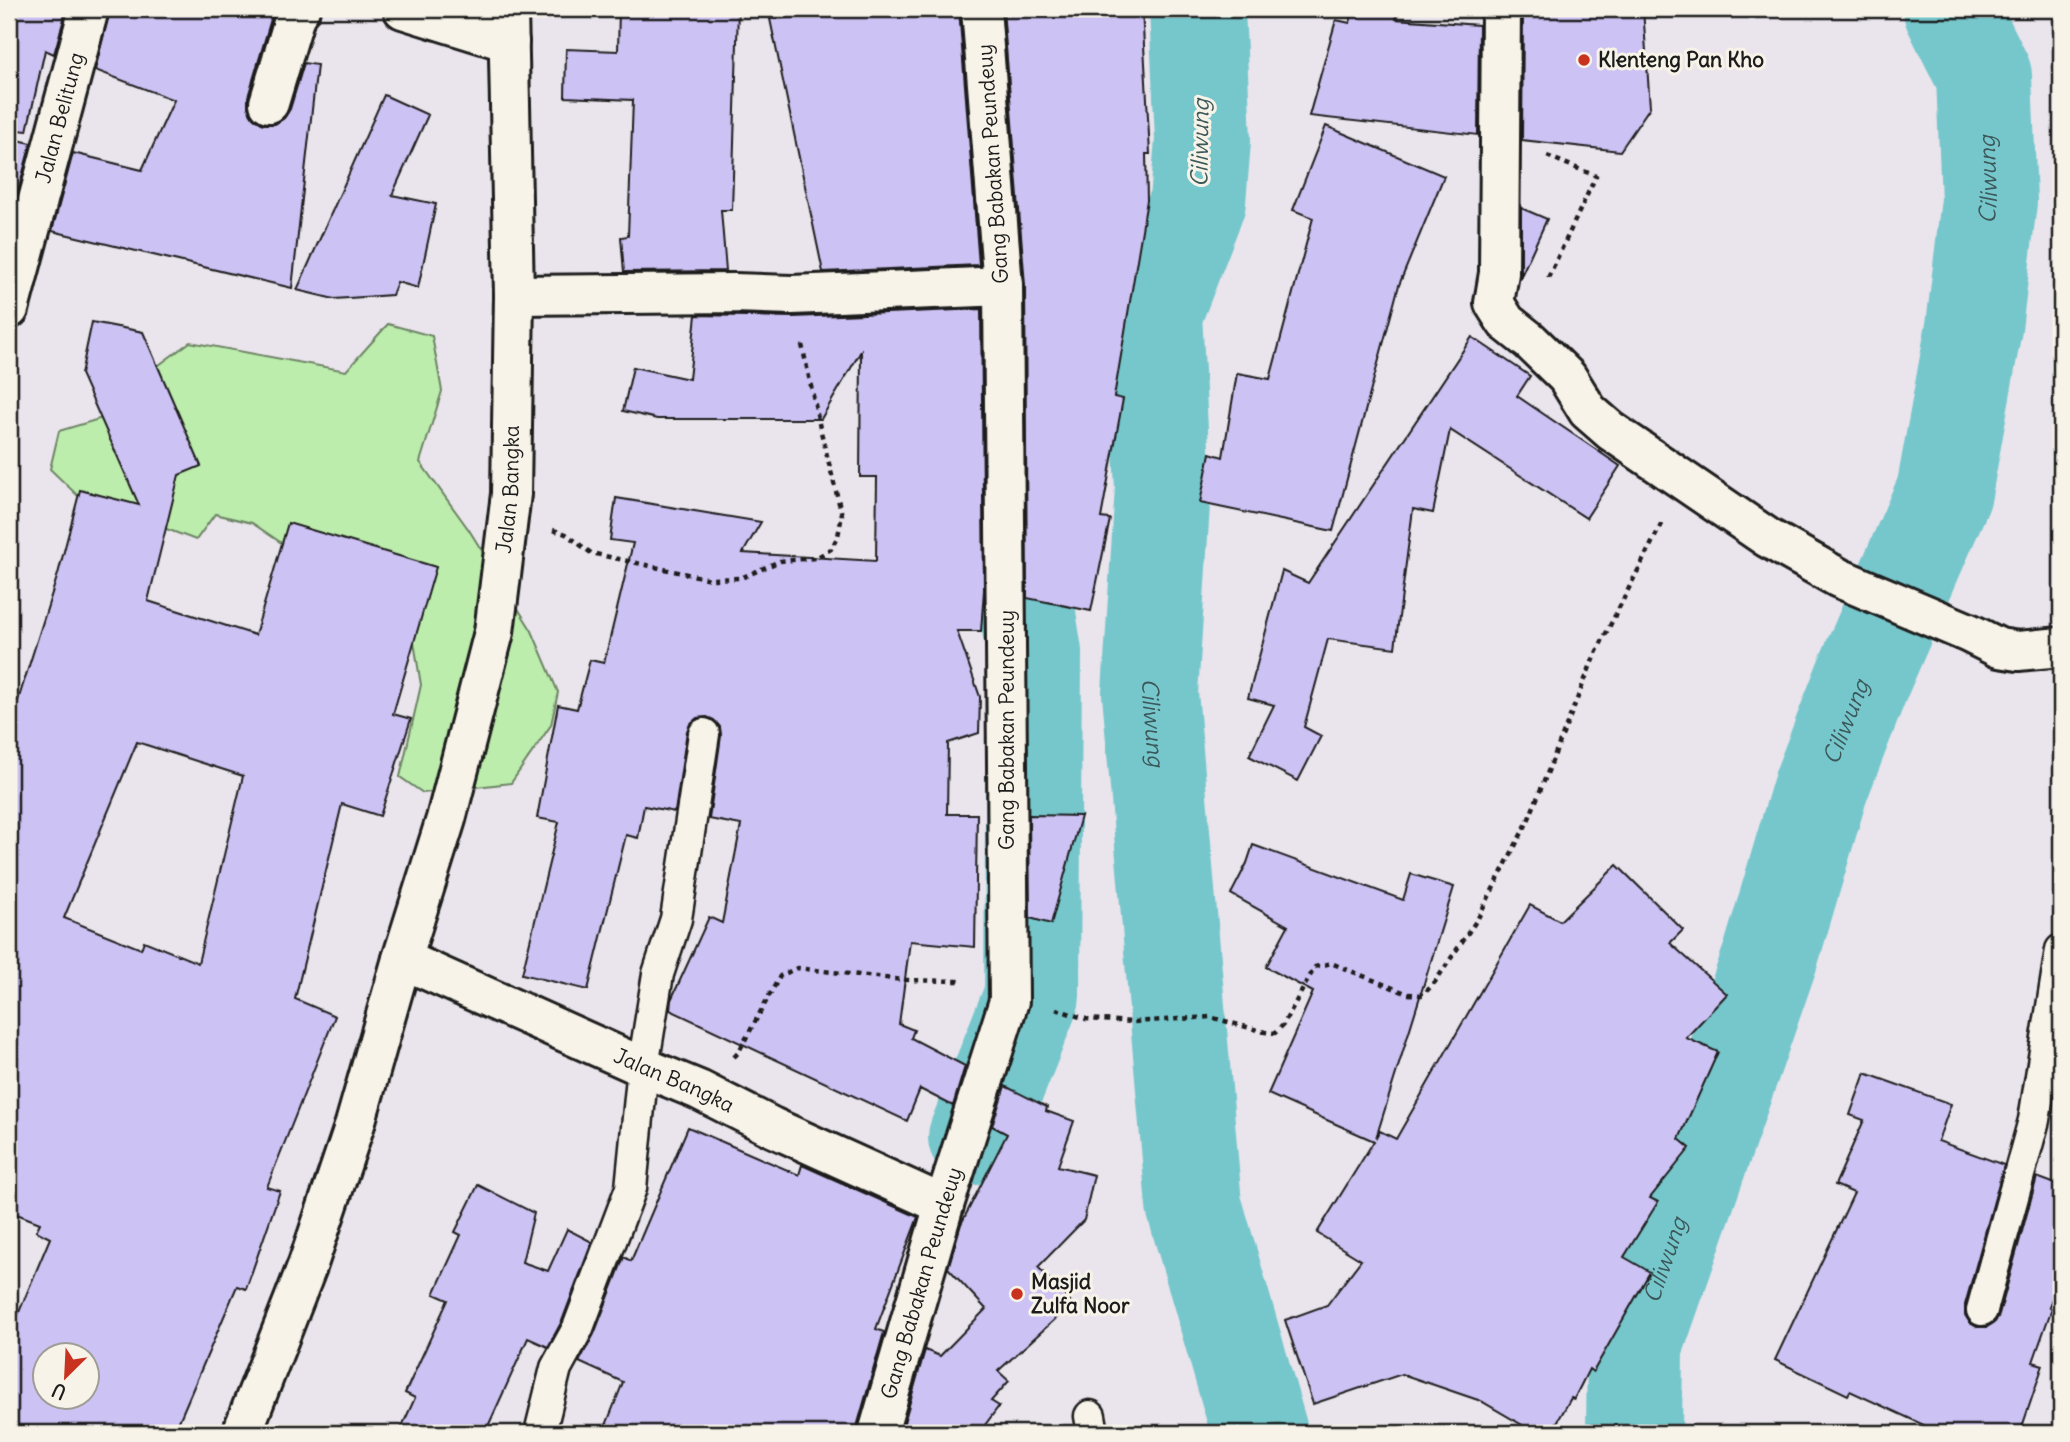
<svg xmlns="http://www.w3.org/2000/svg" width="2070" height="1442" font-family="Delius,sans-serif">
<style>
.green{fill:#bcedad;stroke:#6c8464;stroke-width:2}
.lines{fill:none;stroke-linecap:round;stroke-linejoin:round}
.river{stroke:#76c7cc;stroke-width:96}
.building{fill:#cdc2f4;stroke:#1c1c1c;stroke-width:2;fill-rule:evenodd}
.lane-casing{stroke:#1c1c1c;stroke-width:35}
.street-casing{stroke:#1c1c1c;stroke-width:44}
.secondary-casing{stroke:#1c1c1c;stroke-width:44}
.path{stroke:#1c1c1c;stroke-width:4.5;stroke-dasharray:5 5;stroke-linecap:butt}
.lane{stroke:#f7f3e8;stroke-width:30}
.street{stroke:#f7f3e8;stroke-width:38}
.secondary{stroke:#f7f3e8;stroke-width:38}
.poi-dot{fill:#c8321e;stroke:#f7f3e8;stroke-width:2.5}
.labels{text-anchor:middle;stroke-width:6;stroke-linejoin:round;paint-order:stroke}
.poi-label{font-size:21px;font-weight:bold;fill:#1c1c1c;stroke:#f7f3e8;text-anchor:start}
.street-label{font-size:21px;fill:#1c1c1c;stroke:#f7f3e8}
.water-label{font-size:23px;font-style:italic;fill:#3c585a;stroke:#f7f3e8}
</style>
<rect width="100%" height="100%" fill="#eae4ec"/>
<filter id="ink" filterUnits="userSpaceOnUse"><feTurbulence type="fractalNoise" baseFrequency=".0143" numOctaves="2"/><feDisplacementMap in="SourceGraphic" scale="14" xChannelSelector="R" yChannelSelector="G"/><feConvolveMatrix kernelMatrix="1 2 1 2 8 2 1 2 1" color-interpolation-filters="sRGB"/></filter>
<g filter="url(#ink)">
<!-- green -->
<polygon class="green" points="388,324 432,336 442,391 420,462 469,530 532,631 558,692 551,725 511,783 423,793 400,777 421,685 408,605 314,565 252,523 215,514 196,540 78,496 50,469 59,431 126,411 159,365 190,342 346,371"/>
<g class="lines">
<!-- river -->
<g class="river">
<path id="s1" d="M 1197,9 L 1203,140 L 1198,201 L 1154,314 L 1163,488 L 1150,693 L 1194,1205 L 1260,1433"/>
<polyline points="976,1137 1032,996 1034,653 1009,493 1024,410 1013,272"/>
<path id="s2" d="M 1634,1433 L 1635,1346 L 1771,955 L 1821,786 L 1863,678 L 1944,492 L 1974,327 L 1989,201 L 1984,76 L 1951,9"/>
</g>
</g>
<!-- building -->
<g class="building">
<polygon points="9,9 54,9 66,12 54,54 45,50 27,131 9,129"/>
<polygon points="110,9 274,9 248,97 248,107 253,117 263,124 275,124 284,118 290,109 304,63 317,65 292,288 52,231 73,153 142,170 174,100 95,70"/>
<polygon points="619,9 738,9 732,210 721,210 726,271 624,272 621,237 628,236 633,100 565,97 566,49 618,51"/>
<polygon points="894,9 959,9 979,265 823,272 770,19 895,11"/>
<polygon points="1003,9 1142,9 1150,154 1146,154 1147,200 1114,397 1123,399 1101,518 1110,519 1091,611 1027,598 1025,285"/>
<polygon points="1353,9 1398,9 1396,19 1479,25 1478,135 1309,116 1336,20 1350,23"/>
<polygon points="1538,9 1643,9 1650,107 1620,151 1522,140 1523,11"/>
<polygon points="384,95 428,115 392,195 436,204 418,288 397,282 392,295 334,299 297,290"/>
<polygon points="1326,126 1444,176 1399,285 1333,531 1200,503 1210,453 1223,457 1237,373 1270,379 1313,218 1293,210"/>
<polygon points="9,138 31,143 10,221 9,220"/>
<polygon points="1521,208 1547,219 1520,278 1521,273"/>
<polygon points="981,309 984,590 981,631 957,631 980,697 979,733 948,743 947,814 977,814 975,947 910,941 899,1024 914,1030 911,1038 965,1066 953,1106 920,1089 907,1121 670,1010 671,1000 709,917 722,923 741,825 709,819 721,736 720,727 714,720 707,717 697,718 690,724 687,731 675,812 644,806 638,838 626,835 588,990 522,974 559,822 537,818 558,705 577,709 590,660 604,663 633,543 610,540 616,498 761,522 743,553 876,561 877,477 860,477 861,351 821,419 657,419 623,411 633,367 689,379 696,315 793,317"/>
<path d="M 92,322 L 143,332 L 201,466 L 179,475 L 148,601 L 255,635 L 288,523 L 436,567 L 393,714 L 411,719 L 380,816 L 342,804 L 295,999 L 335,1016 L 267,1187 L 280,1191 L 246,1289 L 237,1286 L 174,1433 L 9,1433 L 9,1336 L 50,1238 L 36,1231 L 40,1223 L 9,1211 L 9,729 L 58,574 L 80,490 L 139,505 L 81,374 ZM 137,742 L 243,776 L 198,963 L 144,941 L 141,949 L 64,918 ZM 46,1354 L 88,1354 L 88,1396 L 46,1396 Z"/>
<polygon points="1472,337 1530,376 1517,396 1620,466 1586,518 1450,430 1433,513 1413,509 1395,648 1328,639 1304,727 1321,736 1298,781 1249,756 1274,705 1248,698 1282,571 1308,583"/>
<polygon points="1029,815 1081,816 1051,924 1030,918"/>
<polygon points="1253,845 1403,900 1411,874 1454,887 1376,1138 1380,1131 1396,1139 1530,905 1560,921 1617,865 1683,930 1670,943 1727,994 1686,1038 1718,1052 1679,1139 1690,1148 1650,1198 1658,1202 1624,1257 1650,1272 1593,1372 1589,1369 1574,1399 1571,1398 1551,1433 1536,1433 1481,1401 1402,1374 1313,1404 1285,1320 1327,1305 1361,1260 1317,1233 1374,1141 1268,1094 1313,992 1266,967 1288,926 1231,894 1247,863"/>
<polygon points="1865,1073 1951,1104 1938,1141 2004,1165 1965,1305 1965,1315 1970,1323 1977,1327 1987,1327 1995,1322 1999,1315 2037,1177 2061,1186 2061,1274 2049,1307 2052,1308 2033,1362 2043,1365 2020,1433 1941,1433 1850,1391 1848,1395 1775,1360 1854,1193 1835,1185 1864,1120 1850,1115"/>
<polygon points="1005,1086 1047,1107 1046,1111 1074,1121 1058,1166 1094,1175 1084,1220 1038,1267 1072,1304 998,1371 1009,1381 991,1401 999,1406 979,1433 901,1433 925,1350 940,1356 986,1309 948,1268 961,1224 1007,1134 992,1126"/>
<polygon points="688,1127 799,1175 802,1165 918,1217 876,1329 884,1332 857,1427 857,1433 603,1433 623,1382 579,1362 594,1334 624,1257 631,1261"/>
<polygon points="478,1185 534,1213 522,1262 548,1271 567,1229 592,1242 562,1321 548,1347 528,1338 485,1433 399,1433 415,1398 405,1393 448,1300 434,1294 461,1235 455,1232"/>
</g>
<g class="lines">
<!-- lane casing -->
<g class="lane-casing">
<g id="lane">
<polyline points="1982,1310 2034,1120 2061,950"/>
<polyline points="1090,1416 1093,1433"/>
<polyline points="540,1433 556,1368 578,1328 631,1188 643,1067 658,974 676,919 704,734"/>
</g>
</g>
<!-- street casing -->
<g class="street-casing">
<g id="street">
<polyline points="403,9 509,42"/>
<polyline points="1501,9 1499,273 1494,303 1506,322 1530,341 1567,377 1588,411 1611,431 1768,538 1839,578 1969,633 1999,648 2018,651 2061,647"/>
<polyline points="269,103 296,13 300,9"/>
<polyline points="514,295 734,293 792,295 1003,286"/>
<path id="s3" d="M 9,309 L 89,9"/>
<path id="s4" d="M 402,959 L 643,1067 L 699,1090 L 772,1127 L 944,1205"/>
<path id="s5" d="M 878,1433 L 944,1205 L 1009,1001 L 1003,286 L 981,9"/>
</g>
</g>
<!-- secondary casing -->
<g class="secondary-casing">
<g id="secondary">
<path id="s6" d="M 242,1433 L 308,1264 L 355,1124 L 402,959 L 446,819 L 494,632 L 511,494 L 514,295 L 508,9"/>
</g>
</g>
<!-- path -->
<g class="path">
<polyline points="1547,156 1596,176 1548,278"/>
<polyline points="553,530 566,534 591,553 710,579 741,578 780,561 816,558 831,549 838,536 842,515 820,428 801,340"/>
<polyline points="1056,1009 1086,1019 1133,1022 1210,1017 1265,1032 1275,1033 1283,1025 1315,967 1331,963 1408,994 1423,995 1435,982 1478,918 1528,821 1594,657 1663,521"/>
<polyline points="734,1057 738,1053 780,976 797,968 903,980 958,981 962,983"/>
<polyline points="2061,1368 2058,1382 2061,1411"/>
</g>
<!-- lane -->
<use href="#lane" class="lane"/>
<!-- street -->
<use href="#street" class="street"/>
<!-- secondary -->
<use href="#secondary" class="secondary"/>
</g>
</g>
<!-- markers -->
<g class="poi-dot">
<circle cx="1584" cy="60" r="7"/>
<circle cx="1017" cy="1294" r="7"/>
</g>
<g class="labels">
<!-- poi labels -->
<g class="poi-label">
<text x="1598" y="67">Klenteng Pan Kho</text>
<text x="1031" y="1289">Masjid<tspan x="1031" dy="24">Zulfa Noor</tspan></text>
</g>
<!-- street labels -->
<g class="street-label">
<text dy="7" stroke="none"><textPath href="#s3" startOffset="198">Jalan Belitung</textPath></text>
<text transform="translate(993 164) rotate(-94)" y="7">Gang Babakan Peundeuy</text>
<text dy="7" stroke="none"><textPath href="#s6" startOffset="984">Jalan Bangka</textPath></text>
<text transform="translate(1007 730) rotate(-90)" y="7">Gang Babakan Peundeuy</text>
<text dy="7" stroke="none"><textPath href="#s4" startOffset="298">Jalan Bangka</textPath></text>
<text dy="7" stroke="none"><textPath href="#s5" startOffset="156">Gang Babakan Peundeuy</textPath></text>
</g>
<!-- water labels -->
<g class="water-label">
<text transform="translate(1200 143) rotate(-89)" y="8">Ciliwung</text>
<text dy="8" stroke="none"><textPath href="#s2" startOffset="1312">Ciliwung</textPath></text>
<text dy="8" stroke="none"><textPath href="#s1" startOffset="723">Ciliwung</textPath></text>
<text dy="8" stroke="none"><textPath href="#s2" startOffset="746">Ciliwung</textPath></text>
<text dy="8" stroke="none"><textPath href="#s2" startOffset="178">Ciliwung</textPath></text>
</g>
</g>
<!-- margin -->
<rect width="2070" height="1442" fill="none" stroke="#f7f3e8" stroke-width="35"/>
<rect x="18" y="18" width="2035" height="1407" fill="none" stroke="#1c1c1c" stroke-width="2.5" filter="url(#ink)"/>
<!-- north arrow -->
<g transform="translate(66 1376) rotate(204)"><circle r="33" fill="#f7f3e8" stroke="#9f9d96" stroke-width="2"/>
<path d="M0-5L12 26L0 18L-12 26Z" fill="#c8321e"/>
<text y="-10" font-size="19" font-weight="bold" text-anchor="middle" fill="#1c1c1c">U</text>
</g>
</svg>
